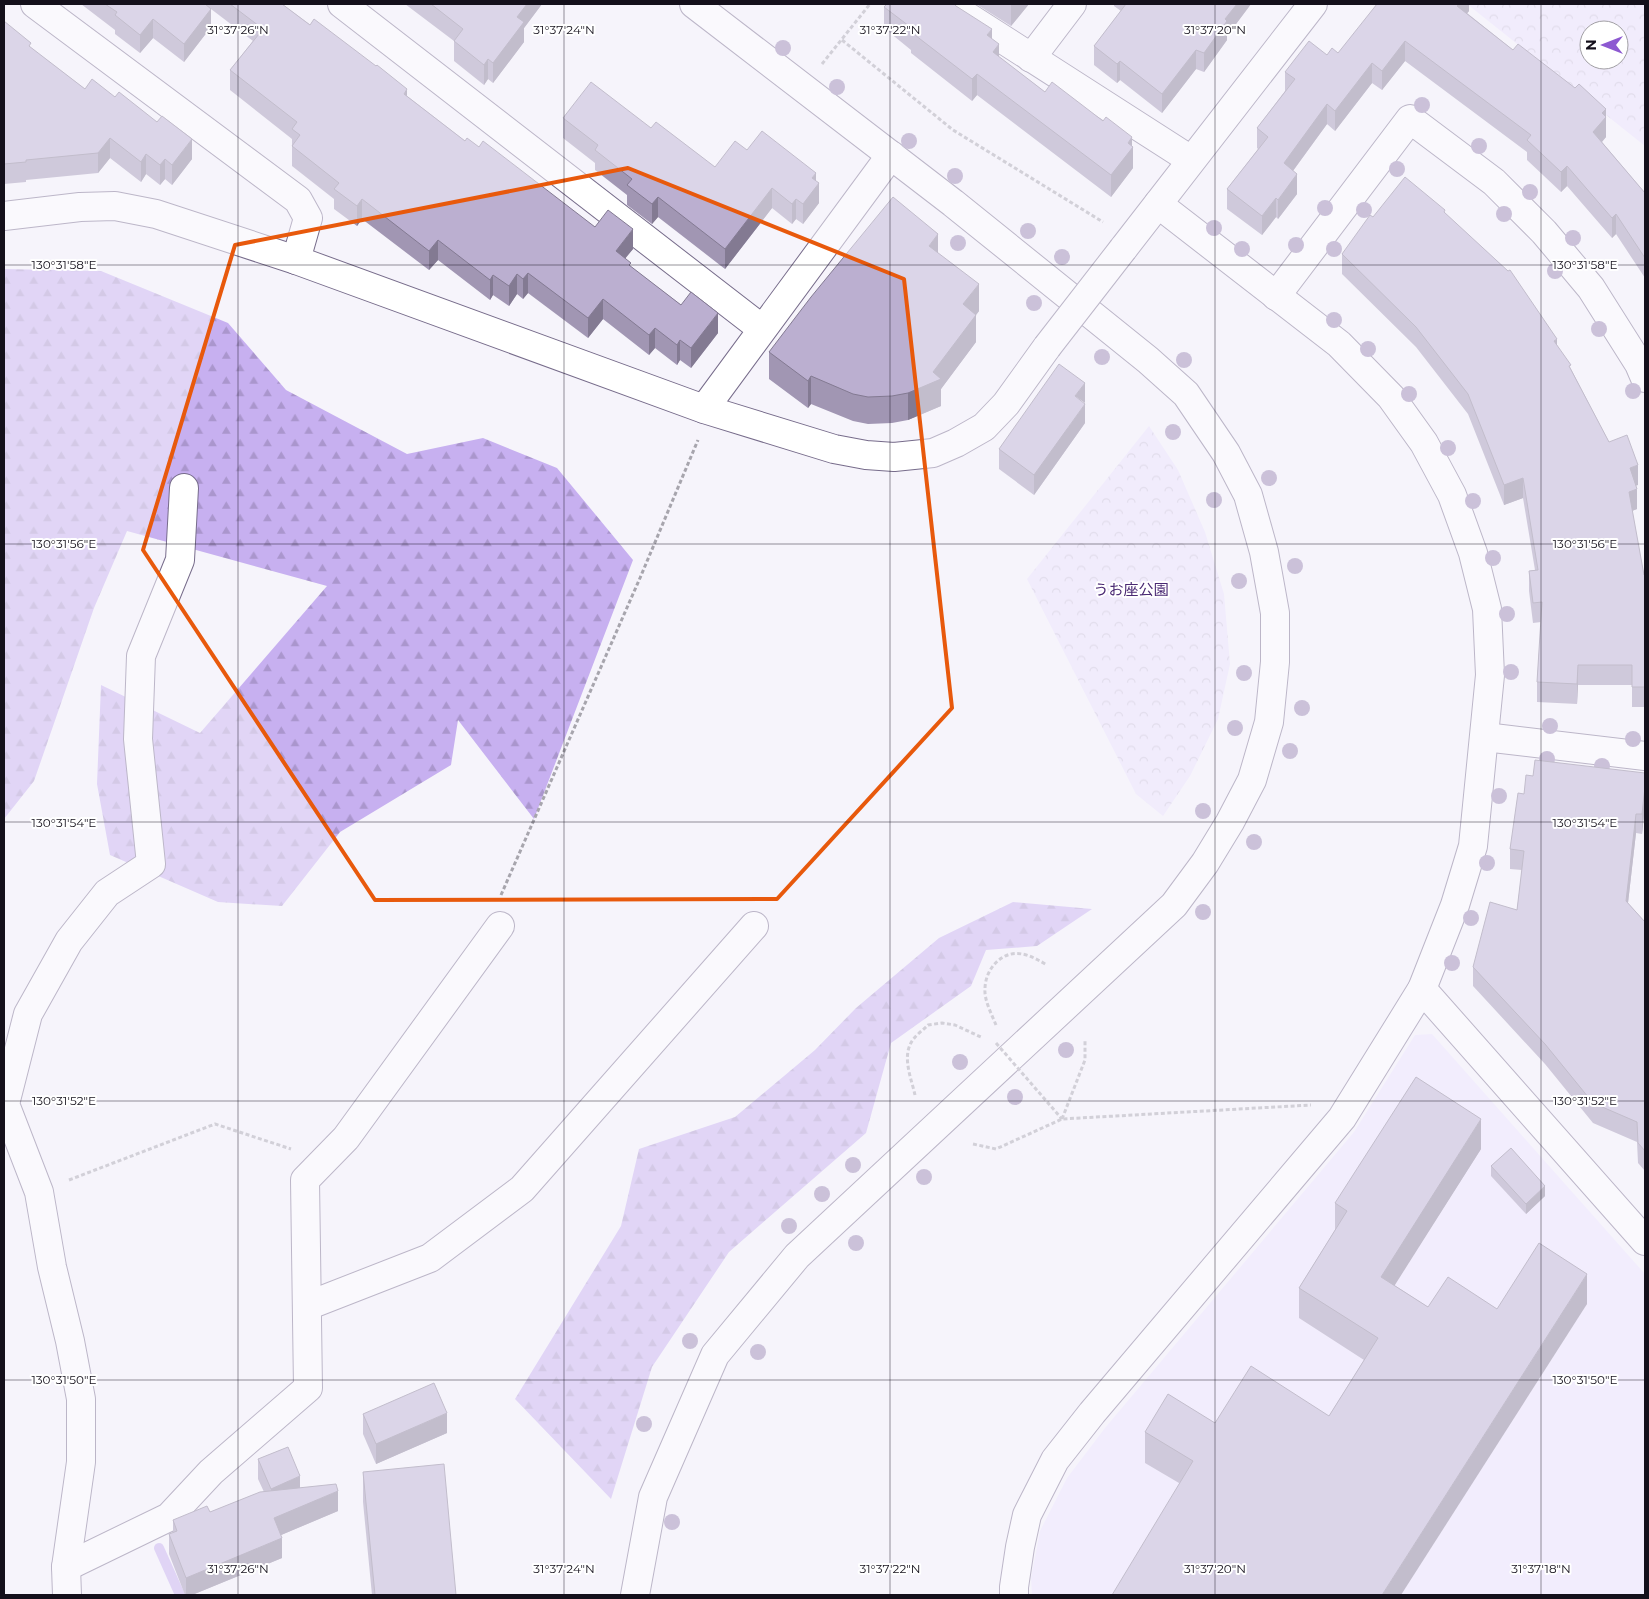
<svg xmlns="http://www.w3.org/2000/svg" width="1649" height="1599" font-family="Montserrat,'Noto Sans JP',sans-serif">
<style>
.built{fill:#ede5fe}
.forest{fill:url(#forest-firs)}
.park{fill:url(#park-crowns);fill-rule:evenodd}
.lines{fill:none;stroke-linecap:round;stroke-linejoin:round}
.stream{stroke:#c5aeee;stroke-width:10}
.minor-casing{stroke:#776c8b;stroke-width:30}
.path{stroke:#a7a5ad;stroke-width:3;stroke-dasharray:4 2.5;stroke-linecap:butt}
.minor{stroke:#fff;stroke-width:28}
.minor-bridge-casing{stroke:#776c8b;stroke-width:30;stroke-linecap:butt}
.path-bridge{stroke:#a7a5ad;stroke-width:3;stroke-dasharray:4 2.5;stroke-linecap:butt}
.minor-bridge{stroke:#fff;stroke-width:28}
.tree{fill:#9784b0}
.wall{fill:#a196b3}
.shaded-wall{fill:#837a92}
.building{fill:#bbafd0;stroke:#837a92}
.marked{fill:none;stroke:#e8590c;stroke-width:4;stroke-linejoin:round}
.ticks{fill:none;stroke:#14101b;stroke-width:1;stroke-opacity:0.45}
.labels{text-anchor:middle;stroke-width:4;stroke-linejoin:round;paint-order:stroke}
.park-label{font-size:15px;fill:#4a2973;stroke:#fff}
.ticks-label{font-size:12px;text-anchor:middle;fill:#14101b;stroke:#fff;stroke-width:4;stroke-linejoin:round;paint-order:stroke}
</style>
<defs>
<pattern id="forest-firs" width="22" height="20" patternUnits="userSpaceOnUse" patternTransform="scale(1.25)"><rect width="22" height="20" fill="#c7b0f0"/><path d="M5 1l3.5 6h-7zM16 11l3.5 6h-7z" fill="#aa96cd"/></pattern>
<pattern id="park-crowns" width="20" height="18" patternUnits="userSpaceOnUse" patternTransform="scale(1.25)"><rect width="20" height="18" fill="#ebe2fd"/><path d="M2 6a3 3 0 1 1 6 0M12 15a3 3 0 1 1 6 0" fill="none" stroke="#c9c1d8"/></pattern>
</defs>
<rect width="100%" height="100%" fill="#f6f4fb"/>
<!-- built -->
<polygon class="built" points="1432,1034 1645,1274 1645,1595 1032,1595 1031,1578 1040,1531 1067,1478 1105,1428 1354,1132 1415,1035"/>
<!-- forest -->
<g class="forest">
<polygon points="4,269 101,271 228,323 286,390 407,454 483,438 557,468 633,560 534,819 458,720 451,765 340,832 282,906 218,902 110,855 97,784 101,685 200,733 327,586 127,531 94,608 34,781 4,819"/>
<polygon points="1013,902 1092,909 1037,946 986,950 971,986 891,1043 866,1133 729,1252 652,1367 611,1499 515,1399 621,1226 639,1149 735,1117 815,1050 856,1008 939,938"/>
</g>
<!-- park -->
<g class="park">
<path d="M 1467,4 L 1645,4 L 1645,146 ZM 1589,30 L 1619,30 L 1619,60 L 1589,60 Z"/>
<polygon points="1149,426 1178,470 1205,532 1224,594 1230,664 1218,719 1190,776 1163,816 1136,794 1027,579"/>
</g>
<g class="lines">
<!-- stream -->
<polyline class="stream" points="159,1548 180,1595"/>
<!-- minor casing -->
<g class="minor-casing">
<g id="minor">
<polyline points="35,4 298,200 308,218 296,260"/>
<polyline points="342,4 762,329"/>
<polyline points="965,15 1191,160"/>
<polyline points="1031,58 1072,4"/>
<polyline points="4,216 80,207 115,206 156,214 296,260 704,409 834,449 866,455 894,457 933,453 956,443 984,427 1006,404 1047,347"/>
<polyline points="1123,249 1313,4"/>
<polyline points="1276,296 1410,119 1494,182 1544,232 1591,288 1639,364 1645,378"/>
<polyline points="704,409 891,155"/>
<polyline points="1485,737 1645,756"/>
<polyline points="1422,989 1645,1241"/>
<polyline points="307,1306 430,1258 522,1189 754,926"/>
<polyline points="66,1567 169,1517 211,1472 308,1388 305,1180 346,1138 500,926"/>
<polyline points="67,1595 66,1567 81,1462 81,1399 70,1341 52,1267 39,1192 5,1104 28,1014 69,941 107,893 151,864 138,739 141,656 180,560 184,488"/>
<polyline points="635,1595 653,1497 715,1355 797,1256 1174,905 1205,863 1230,822 1252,780 1269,722 1275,662 1275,613 1264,552 1248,495 1226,453 1186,394 1148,360 953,203 694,4"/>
<polyline points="1014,1595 1014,1587 1020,1547 1027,1515 1055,1460 1092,1413 1342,1118 1422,989 1455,905 1473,846 1490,675 1487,609 1473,553 1452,495 1424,443 1391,397 1339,344 1158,204"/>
</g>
</g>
<!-- path -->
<g class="path">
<polyline points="842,40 953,130 1103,222"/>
<polyline points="822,64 870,4"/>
<polyline points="501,895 640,578 698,440"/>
<path d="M 996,1025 C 992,1015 984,1000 985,989 C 985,969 1002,950 1022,954 C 1030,955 1040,961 1047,965"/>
<path d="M 915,1095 C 912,1081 903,1060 910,1045 C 913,1037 922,1031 928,1025 L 942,1023 L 955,1025 L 983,1038"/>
<polyline points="1062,1119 1085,1060 1085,1041"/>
<polyline points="973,1144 996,1149 1062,1119 1311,1105"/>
<polyline points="69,1180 215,1124 291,1149"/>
</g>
<!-- minor -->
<use href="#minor" class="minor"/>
<!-- minor-bridge casing -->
<g class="minor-bridge-casing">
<polyline id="minor-bridge" points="1047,347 1123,249"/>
</g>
<!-- path-bridge -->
<polyline class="path-bridge" points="996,1043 1062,1119"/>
<!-- minor-bridge -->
<use href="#minor-bridge" class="minor-bridge"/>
</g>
<!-- trees -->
<g class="tree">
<circle cx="783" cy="48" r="8"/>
<circle cx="837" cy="87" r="8"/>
<circle cx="1422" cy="105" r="8"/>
<circle cx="909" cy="141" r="8"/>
<circle cx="1479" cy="146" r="8"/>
<circle cx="1397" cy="169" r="8"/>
<circle cx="955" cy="176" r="8"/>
<circle cx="1530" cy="192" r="8"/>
<circle cx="1325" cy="208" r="8"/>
<circle cx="1364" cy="210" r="8"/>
<circle cx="1504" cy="214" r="8"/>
<circle cx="1214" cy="228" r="8"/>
<circle cx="1028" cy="231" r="8"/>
<circle cx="1573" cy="238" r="8"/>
<circle cx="958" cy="243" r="8"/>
<circle cx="1296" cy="245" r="8"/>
<circle cx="1242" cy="249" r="8"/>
<circle cx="1334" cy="249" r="8"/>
<circle cx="1062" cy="257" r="8"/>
<circle cx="1555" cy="271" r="8"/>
<circle cx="1034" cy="303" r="8"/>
<circle cx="1334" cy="320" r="8"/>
<circle cx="1599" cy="329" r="8"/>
<circle cx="1368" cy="349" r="8"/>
<circle cx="1102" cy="357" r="8"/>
<circle cx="1184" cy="360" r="8"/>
<circle cx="1633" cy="391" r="8"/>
<circle cx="1409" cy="394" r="8"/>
<circle cx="1173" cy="432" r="8"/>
<circle cx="1448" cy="448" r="8"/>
<circle cx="1269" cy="478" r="8"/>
<circle cx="1214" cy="500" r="8"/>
<circle cx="1473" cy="501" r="8"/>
<circle cx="1493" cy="558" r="8"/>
<circle cx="1295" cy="566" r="8"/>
<circle cx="1239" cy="581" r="8"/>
<circle cx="1507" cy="614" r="8"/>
<circle cx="1511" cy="672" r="8"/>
<circle cx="1244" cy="673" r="8"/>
<circle cx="1302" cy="708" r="8"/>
<circle cx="1550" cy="726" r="8"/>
<circle cx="1235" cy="728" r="8"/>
<circle cx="1633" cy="739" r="8"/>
<circle cx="1290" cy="751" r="8"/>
<circle cx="1547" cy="759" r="8"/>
<circle cx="1602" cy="766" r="8"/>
<circle cx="1499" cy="796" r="8"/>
<circle cx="1203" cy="811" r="8"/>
<circle cx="1254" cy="842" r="8"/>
<circle cx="1487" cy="863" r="8"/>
<circle cx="1203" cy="912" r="8"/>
<circle cx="1471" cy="918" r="8"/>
<circle cx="1452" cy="963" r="8"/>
<circle cx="1066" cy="1050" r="8"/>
<circle cx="960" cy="1062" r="8"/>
<circle cx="1015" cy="1097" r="8"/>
<circle cx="853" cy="1165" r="8"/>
<circle cx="924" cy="1177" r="8"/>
<circle cx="822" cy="1194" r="8"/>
<circle cx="789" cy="1226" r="8"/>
<circle cx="856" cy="1243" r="8"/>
<circle cx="690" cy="1341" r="8"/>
<circle cx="758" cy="1352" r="8"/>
<circle cx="644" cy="1424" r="8"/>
<circle cx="672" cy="1522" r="8"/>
</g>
<!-- wall -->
<g class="wall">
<polygon points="81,4 282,4 407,96 465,141 479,147 595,227 633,249 625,258 631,267 718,333 691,368 680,360 677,365 655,348 649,355 603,319 588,338 528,293 523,299 517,294 509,306 493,295 490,300 438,260 429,270 362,219 357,226 334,209 334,199 292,166 292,139 230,90 230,70 253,41 211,9 211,27 184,62 153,38 140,53 115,34 115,30"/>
<polygon points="405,4 542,4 524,28 524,42 493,83 488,79 484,85 454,61 454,41"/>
<polygon points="883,4 955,4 954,4 992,39 999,57 1045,92 1132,146 1133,168 1111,197 977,95 972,101 911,53 911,50 884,28 884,7 885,5"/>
<polygon points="976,4 1029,4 1011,26"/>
<polygon points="1114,4 1251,4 1227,36 1227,40 1204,72 1196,69 1162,113 1120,80 1117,83 1094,65 1094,46 1121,11 1114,6"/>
<polygon points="1469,4 1469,11 1467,13 1513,50 1606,117 1606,137 1602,142 1645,193 1645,278 1616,234 1612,238 1567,186 1561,192 1527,160 1527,152 1405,61 1382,90 1372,83 1335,131 1327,124 1293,171 1297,194 1278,219 1276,217 1262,235 1227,209 1227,189 1258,149 1257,148 1257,128 1285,91 1285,72 1327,55 1338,53"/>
<polygon points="4,21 31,48 85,89 192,159 172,185 165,179 160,185 146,174 141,182 110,158 98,173 26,180 26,182 4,184"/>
<polygon points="563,118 651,128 715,167 747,150 816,181 819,203 803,224 796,219 792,224 772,208 725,269 658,217 652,224 627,205 627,195 595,170 595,163 563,138"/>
<polygon points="1445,213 1557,346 1571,369 1609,442 1638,485 1636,485 1637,509 1632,511 1644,575 1645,575 1645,707 1632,707 1632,685 1578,685 1577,704 1537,702 1537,682 1541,622 1533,623 1529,591 1529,571 1535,570 1523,498 1504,505 1468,414 1416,347 1342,274 1342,254 1373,217"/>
<polygon points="938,253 979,311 976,315 976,342 941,389 941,406 908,420 892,423 868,424 853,421 811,404 808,408 769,379 769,352"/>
<polygon points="1085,423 1034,495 999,469 999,449"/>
<polygon points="1645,787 1645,806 1642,834 1636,833 1628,903 1645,922 1645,1171 1638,1163 1637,1142 1593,1123 1545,1064 1473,986 1473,967 1517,910 1522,870 1510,869 1510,849 1524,794"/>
<polygon points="1481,1149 1394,1285 1428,1307 1497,1309 1587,1304 1179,1483 1145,1463 1145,1432 1215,1423 1329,1416 1364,1360 1299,1318 1299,1288 1335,1230 1335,1203"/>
<polygon points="1491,1166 1545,1196 1526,1214 1491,1176"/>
<polygon points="363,1414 447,1433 376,1464 363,1434"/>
<polygon points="258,1459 300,1488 338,1511 281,1535 282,1558 192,1595 185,1595 169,1554 169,1534 173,1533 173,1520 210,1512 264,1492 258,1479"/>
<polygon points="363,1472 456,1595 372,1595 363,1502"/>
</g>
<!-- shaded-wall -->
<g class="shaded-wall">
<polygon points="527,4 542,4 524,28 524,42 493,83 493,63 517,17"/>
<polygon points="1012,4 1029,4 1011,26 1011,5"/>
<polygon points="1237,4 1251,4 1227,36 1227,40 1204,72 1204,53 1225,19"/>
<polygon points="1459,4 1469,4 1469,11 1457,26 1457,6"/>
<polygon points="211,9 211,27 184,62 184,44"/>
<polygon points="153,19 153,38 140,53 140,35"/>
<polygon points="992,29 992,51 987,35"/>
<polygon points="1405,41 1405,61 1382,90 1382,71"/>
<polygon points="999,44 999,66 993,52"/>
<polygon points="1196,50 1196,69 1162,113 1162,94"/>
<polygon points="488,59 488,79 484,85 484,65"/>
<polygon points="1120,61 1120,80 1117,83 1117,64"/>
<polygon points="1372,63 1372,83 1335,131 1335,111"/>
<polygon points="977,74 977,95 972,101 972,79"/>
<polygon points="407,89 407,108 404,94"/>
<polygon points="1327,104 1327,124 1284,183 1284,163"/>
<polygon points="1606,109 1606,137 1593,152 1593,132 1602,113"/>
<polygon points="1132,137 1132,148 1133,147 1133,168 1111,197 1111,175 1128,143"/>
<polygon points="110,138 110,158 98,173 98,153"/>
<polygon points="192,139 192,159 172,185 172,165"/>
<polygon points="146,154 146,174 141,182 141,162"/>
<polygon points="165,159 165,179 160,185 160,165"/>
<polygon points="1567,166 1567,186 1561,192 1561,172"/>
<polygon points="816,173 816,187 819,183 819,203 803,224 803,204 812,178"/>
<polygon points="1297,174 1297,194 1278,219 1278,200"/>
<polygon points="772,188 772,208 725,269 725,249"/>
<polygon points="658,197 658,217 652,224 652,204"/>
<polygon points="1276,198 1276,217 1262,235 1262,216"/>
<polygon points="362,199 362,219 357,226 357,206"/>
<polygon points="796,199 796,219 792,224 792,204"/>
<polygon points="1616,214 1616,234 1612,238 1612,218"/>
<polygon points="633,229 633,249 616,270 616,251"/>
<polygon points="938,234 938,261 929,246"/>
<polygon points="438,240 438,260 429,270 429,251"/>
<polygon points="528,273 528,293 523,299 523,279"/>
<polygon points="517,274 517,294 509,306 509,286"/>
<polygon points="493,275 493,295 490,300 490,280"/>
<polygon points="979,284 979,311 963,332 963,304"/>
<polygon points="603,299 603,319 588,338 588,318"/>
<polygon points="718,313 718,333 691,368 691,348"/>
<polygon points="976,315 976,342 941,389 941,406 908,420 908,393 933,372"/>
<polygon points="655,328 655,348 649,355 649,335"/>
<polygon points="1557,339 1557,359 1554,341"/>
<polygon points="680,340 680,360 677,365 677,345"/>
<polygon points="811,376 811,404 808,408 808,381"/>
<polygon points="1085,383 1085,403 1075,396"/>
<polygon points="1085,404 1085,423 1034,495 1034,475"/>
<polygon points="1638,465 1638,485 1630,488 1630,468"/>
<polygon points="1523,478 1523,498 1504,505 1504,485"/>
<polygon points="1637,489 1637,509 1629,512 1629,492"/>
<polygon points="1578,665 1578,685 1577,704 1577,684"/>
<polygon points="1645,787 1645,806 1642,834 1642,814"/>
<polygon points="1636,814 1636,833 1626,920 1626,901"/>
<polygon points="1481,1119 1481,1149 1381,1307 1381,1277"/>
<polygon points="1545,1186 1545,1196 1526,1214 1526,1204"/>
<polygon points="1587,1274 1587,1304 1401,1595 1382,1595"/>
<polygon points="447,1413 447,1433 376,1464 376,1444"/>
<polygon points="300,1476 300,1496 271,1509 271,1489"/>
<polygon points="338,1491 338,1511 274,1538 274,1518"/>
<polygon points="282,1538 282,1558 192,1595 186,1595 186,1578"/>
</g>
<!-- building -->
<g class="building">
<polygon points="105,4 205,4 211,9 184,44 153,19 140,35 115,15 117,12"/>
<polygon points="230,4 282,4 310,25 314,19 376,66 377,65 407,89 404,94 465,141 467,138 479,147 483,141 595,227 608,210 633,229 616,251 631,263 629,265 681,305 691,292 718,313 691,348 680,340 677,345 655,328 649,335 603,299 588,318 528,273 523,279 517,274 509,286 493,275 490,280 438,240 429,251 362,199 357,206 334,189 339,183 292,146 300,135 292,129 297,122 230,70 263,29"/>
<polygon points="431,4 527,4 517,17 524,22 493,63 488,59 484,65 454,41 463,29"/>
<polygon points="887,4 954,4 956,6 992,29 987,35 999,44 993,52 1045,92 1052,82 1103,121 1106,117 1132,137 1128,143 1133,147 1111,175 977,74 972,79 911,32 913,29 884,7"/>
<polygon points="1126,4 1237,4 1225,19 1227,21 1204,53 1196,50 1162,94 1120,61 1117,64 1094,46"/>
<polygon points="1377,4 1459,4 1457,6 1513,50 1518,44 1575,88 1579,84 1606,109 1602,113 1606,117 1593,132 1645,193 1645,258 1616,214 1612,218 1567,166 1561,172 1527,140 1531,135 1405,41 1382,71 1372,63 1335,111 1327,104 1284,163 1297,174 1278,200 1276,198 1262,216 1227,189 1268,137 1257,128 1295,79 1285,72 1309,41 1327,55 1332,48 1338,53"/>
<polygon points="4,21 31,43 29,46 85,89 92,79 115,97 119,92 157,122 162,116 192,139 172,165 165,159 160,165 146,154 141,162 110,138 98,153 26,160 26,162 4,164"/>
<polygon points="591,82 651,128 656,122 715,167 735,141 747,150 762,131 816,173 812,178 819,183 803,204 796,199 792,204 772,188 725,249 658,197 652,204 627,185 632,179 595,150 598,145 563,118"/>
<polygon points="1405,177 1445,210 1444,212 1508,271 1510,270 1557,339 1554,341 1571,365 1569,366 1609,442 1627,435 1638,465 1630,468 1637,489 1629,492 1644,575 1645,575 1645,687 1632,687 1632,665 1578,665 1577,684 1537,682 1542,602 1533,603 1529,571 1538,570 1523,478 1504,485 1468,394 1416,327 1342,254 1370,215 1373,217"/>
<polygon points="893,197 938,234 929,246 979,284 963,304 976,315 933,372 941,379 908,393 892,396 868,397 853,394 811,376 808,381 769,352 811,297"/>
<polygon points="1059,364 1085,383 1075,396 1085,404 1034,475 999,449"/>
<polygon points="1535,760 1645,773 1645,787 1642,814 1636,814 1626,901 1645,922 1645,1151 1638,1143 1637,1122 1593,1103 1545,1044 1473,967 1490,902 1517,910 1524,851 1510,849 1518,793 1524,794 1526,775 1533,776"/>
<polygon points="1416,1077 1481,1119 1381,1277 1428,1307 1448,1277 1497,1309 1539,1243 1587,1274 1382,1595 1112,1595 1193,1461 1145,1432 1168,1394 1215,1423 1251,1366 1329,1416 1378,1338 1299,1288 1347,1211 1335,1203"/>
<polygon points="1511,1148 1545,1186 1526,1204 1491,1166"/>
<polygon points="434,1383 447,1413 376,1444 363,1414"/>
<polygon points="288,1447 300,1476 271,1489 258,1459"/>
<polygon points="444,1464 456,1595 375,1595 363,1472"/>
<polygon points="336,1484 338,1491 274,1518 282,1538 186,1578 169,1534 177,1531 173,1520 207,1506 210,1512 260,1492"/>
</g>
<!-- marked area -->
<path d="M0 0H1649V1599H0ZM 628,168 L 904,279 L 952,708 L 777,899 L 375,900 L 143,550 L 235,245 Z" fill="#f6f4fb" fill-opacity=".55" fill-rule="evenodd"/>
<path class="marked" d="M 628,168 L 904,279 L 952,708 L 777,899 L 375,900 L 143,550 L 235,245 Z"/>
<!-- ticks -->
<path class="ticks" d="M 238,4 L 238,1595M 564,4 L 564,1595M 890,4 L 890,1595M 1215,4 L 1215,1595M 1541,4 L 1541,1595M 4,265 L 1645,265M 4,544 L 1645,544M 4,822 L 1645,822M 4,1101 L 1645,1101M 4,1380 L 1645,1380"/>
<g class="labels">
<!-- park labels -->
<g class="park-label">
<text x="1131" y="595">うお座公園</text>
</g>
</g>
<g class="ticks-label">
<text x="238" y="34">31°37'26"N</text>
<text x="564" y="34">31°37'24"N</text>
<text x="890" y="34">31°37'22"N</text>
<text x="1215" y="34">31°37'20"N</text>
<text x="1585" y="269">130°31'58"E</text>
<text x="64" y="269">130°31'58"E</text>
<text x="1585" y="548">130°31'56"E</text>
<text x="64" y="548">130°31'56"E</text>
<text x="1585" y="827">130°31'54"E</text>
<text x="64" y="827">130°31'54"E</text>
<text x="1585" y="1105">130°31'52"E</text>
<text x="64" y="1105">130°31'52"E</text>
<text x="1585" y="1384">130°31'50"E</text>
<text x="64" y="1384">130°31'50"E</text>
<text x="238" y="1573">31°37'26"N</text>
<text x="564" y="1573">31°37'24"N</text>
<text x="890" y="1573">31°37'22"N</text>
<text x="1215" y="1573">31°37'20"N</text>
<text x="1541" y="1573">31°37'18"N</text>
</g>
<!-- border -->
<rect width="1649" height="1599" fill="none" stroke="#14101b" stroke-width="10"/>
<!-- north arrow -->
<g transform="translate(1604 45) rotate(270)"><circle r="24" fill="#ffffff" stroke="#a19fa4"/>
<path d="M0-4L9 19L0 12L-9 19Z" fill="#8d59d1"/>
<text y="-8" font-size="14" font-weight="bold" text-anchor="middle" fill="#14101b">N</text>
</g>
</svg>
